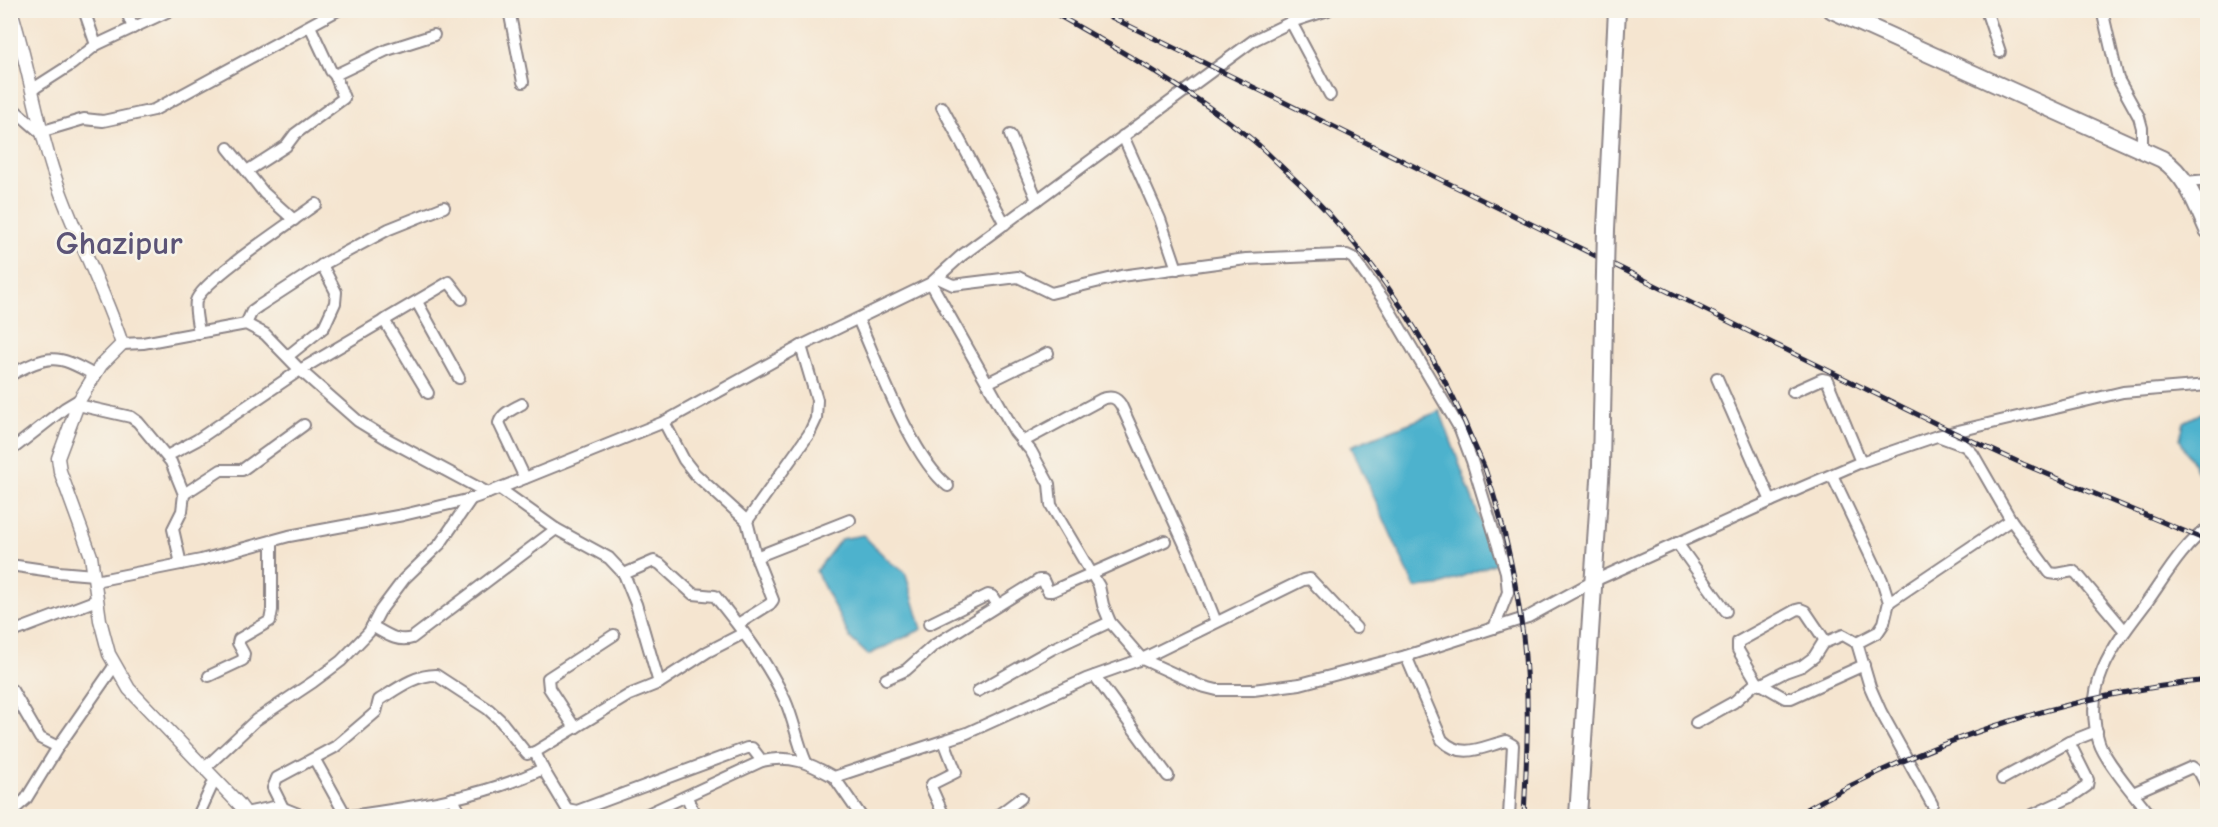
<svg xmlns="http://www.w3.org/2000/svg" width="2218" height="827" font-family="'Comic Neue',sans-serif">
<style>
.water{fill:#4eb2cd;stroke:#386a84;stroke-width:1.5}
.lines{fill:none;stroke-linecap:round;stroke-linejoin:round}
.minor-casing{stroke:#8c8486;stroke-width:14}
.tertiary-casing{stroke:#8c8486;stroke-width:15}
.trunk-casing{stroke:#8c8486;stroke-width:20}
.minor{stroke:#fff;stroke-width:10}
.tertiary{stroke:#fff;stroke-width:12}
.trunk{stroke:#fff;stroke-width:16}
.rail-casing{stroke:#22223b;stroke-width:5}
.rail{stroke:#f7f3e8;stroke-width:3;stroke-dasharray:9;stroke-linecap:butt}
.trunk-bridge-casing{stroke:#8c8486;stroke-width:20;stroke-linecap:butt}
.trunk-bridge{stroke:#fff;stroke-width:16}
.labels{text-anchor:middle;stroke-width:5;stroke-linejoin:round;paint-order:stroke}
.town-label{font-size:33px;font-weight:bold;fill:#5c5477;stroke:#f7f3e8}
</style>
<rect width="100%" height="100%" fill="#f7f3e8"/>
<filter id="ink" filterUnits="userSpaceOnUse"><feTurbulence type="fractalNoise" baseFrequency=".0167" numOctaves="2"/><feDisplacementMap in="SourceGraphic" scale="12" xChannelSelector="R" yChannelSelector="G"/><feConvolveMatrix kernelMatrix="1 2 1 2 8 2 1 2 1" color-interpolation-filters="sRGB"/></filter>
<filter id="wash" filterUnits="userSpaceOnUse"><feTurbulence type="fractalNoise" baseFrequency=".008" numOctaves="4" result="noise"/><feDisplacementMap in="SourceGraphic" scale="24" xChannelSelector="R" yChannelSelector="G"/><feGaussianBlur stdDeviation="1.35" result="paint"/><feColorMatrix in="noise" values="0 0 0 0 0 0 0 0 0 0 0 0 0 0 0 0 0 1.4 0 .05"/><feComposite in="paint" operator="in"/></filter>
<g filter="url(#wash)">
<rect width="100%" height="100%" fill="#f5e5d0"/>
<!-- water -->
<g class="water">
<polygon points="2207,410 2207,479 2197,471 2180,440 2184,422"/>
<polygon points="1440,411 1496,563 1438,586 1415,588 1351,446"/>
<polygon points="863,535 890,562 905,572 922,629 868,655 850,638 816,571 841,539"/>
</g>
</g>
<g filter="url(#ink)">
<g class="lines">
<!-- minor casing -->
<g class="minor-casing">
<g id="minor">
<polyline points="84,10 96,45"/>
<polyline points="126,10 133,28"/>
<polyline points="509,10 523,82"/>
<polyline points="1986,10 2000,52"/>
<polyline points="2102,10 2118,79 2139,117 2142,128 2142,148"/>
<polyline points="1291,22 1330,95"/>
<polyline points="310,26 331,71 335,75 387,50 434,35"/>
<polyline points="33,89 72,64 96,45 171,10"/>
<polyline points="10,106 40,132 84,119 103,121 154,110 338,10"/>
<polyline points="942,107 1005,224"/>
<polyline points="1010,135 1037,200"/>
<polyline points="1123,136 1160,219 1177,269"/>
<polyline points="228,148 264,193 294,220"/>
<polyline points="247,171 286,146 295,134 344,98 335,75"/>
<polyline points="2185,182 2208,180"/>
<polyline points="10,233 12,232"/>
<polyline points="938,278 953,285 1018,277 1051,293 1121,276 1246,259 1338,255 1347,255 1353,258 1383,299 1428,375 1460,429 1472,461 1506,572 1508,592 1494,628"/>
<polyline points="931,283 1015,432 1031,451 1049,484 1051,505 1099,586 1103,605 1110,622 1142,659 1303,580 1310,579 1356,628"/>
<polyline points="417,302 459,378"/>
<path d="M 858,319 C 878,363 911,457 948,486"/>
<polyline points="384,320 428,393"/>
<polyline points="246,324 252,311 259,306 322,265 389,229 444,207"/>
<path d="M 199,333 C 198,324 194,309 196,301 C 201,281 296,219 316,204"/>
<polyline points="122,344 143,343 246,324 265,334 300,370 358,421 389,440 488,493 664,422 801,346 931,283 961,256 1254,40 1291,22 1328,10"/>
<polyline points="288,356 324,327 335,303 336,292 322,265"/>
<path d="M 10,375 C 49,355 56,353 94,375"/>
<polyline points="1717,378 1771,501"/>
<polyline points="987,383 1048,353"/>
<polyline points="1793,392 1822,379 1827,380 1861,462"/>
<path d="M 522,404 C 513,409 502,413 499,423 L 525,478"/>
<polyline points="78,405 131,417 138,422 171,462 184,494 221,470 242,470 304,425"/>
<polyline points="664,422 684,460 695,474 747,521"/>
<path d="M 1022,442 L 1102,399 C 1111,396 1116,397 1121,405 L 1190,556 L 1216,622"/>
<polyline points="10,451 65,408 80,399"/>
<polyline points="167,456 197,440 300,370 449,282 462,299"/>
<polyline points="2011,520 2050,573 2057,574 2073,571 2077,574 2125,631"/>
<polyline points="1677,543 1726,611"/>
<polyline points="756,557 850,520"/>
<polyline points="181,564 173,529 182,511 184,494"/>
<polyline points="10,565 58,572 94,575"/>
<path d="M 624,574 L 654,561 L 660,564 L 693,594 L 715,596 C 740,627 769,664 785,700 C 794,720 797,741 806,762"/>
<polyline points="95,581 201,560 289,536 403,515 471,499 488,493"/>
<polyline points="1889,602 2011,520 1973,454 1965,446 1938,436"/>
<polyline points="738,624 770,604 773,600 756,557 747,521 809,434 816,419 817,400 801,346"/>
<polyline points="929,624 988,595 992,596 998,605"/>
<path d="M 372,626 C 385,633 397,643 412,638 L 556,529"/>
<polyline points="10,633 97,600"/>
<polyline points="1857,643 1870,687 1881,712 1932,804"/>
<path d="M 1406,656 L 1442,740 C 1462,760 1482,747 1506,741 L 1513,745 L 1509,816"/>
<polyline points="209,676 243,660 244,654 238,643 239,639 270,621 272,610 272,541"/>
<polyline points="1095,676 1168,776"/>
<polyline points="886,679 906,670 933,646 1039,580 1043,580 1048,591 1052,591 1165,541"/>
<polyline points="1757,682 1785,698 1791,698 1864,665"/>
<polyline points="659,683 707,652 744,633"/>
<polyline points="1760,685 1785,672 1802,666 1814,657 1824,641"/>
<polyline points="12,690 40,738 58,747"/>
<polyline points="978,691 1052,649 1110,622"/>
<polyline points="1696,723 1734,702 1757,682 1738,650 1738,642 1796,610 1800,609 1805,611 1826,642 1843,635 1857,643 1878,632 1884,623 1889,602 1882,580 1832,475"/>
<polyline points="575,728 549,688 548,678 614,635"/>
<polyline points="315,760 346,816"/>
<polyline points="205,768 256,720 313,682 341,661 369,632 380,611 404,579 440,544 471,499"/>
<polyline points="543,769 567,809 577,811 747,748 752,748 762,761"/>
<polyline points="834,777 861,816"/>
<polyline points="2002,779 2069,742 2097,731"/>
<polyline points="2133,793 2192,767 2200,773 2208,789"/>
<polyline points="687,797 695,816"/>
<polyline points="453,798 461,816"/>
<path d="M 283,808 L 273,788 L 277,778 L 335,747 L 376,712 L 379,700 C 397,689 414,675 436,675 L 488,709 L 500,720 L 527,754 L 535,752"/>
<polyline points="10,813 26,799 58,747 115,665"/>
<polyline points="245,813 274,807 283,808 303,816"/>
<polyline points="198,816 215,779"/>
<path d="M 350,816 C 415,807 482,797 543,769 L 535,752 L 629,695 L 659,683 L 636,604 L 624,574 L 609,558 L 556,529 L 500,489"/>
<path d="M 643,816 L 762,761 C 791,754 809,763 834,777 L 967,733 L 1086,679 L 1142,659 L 1201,686 L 1217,690 L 1253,690 L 1300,684 L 1406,656 L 1528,617 L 1594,581 L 1771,501 L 1861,462 L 1937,436 L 2123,392 L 2208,385"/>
<polyline points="944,816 931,787 932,784 956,772 944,741"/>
<polyline points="997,816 1021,798"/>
<polyline points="2030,816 2071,797 2087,786 2088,780 2069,742"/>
<path d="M 2151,816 C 2137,798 2105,761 2099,742 C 2081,685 2115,644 2147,602 C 2165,577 2182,546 2208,528"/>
</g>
</g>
<!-- tertiary casing -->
<g class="tertiary-casing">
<path id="tertiary" d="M 11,10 C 30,70 38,132 60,191 C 79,243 105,292 122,344 L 101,365 L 80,399 L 58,458 L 60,471 L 91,556 L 100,620 L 109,654 L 129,689 L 239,804 L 248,816"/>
</g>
<!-- trunk casing -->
<g class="trunk-casing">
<g id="trunk">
<path d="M 1832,10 L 2162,159 C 2187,176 2196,203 2208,230"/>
<polyline points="1606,229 1617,10"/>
<polyline points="1578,816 1601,465 1605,273"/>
</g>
</g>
<!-- minor -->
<use href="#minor" class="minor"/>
<!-- tertiary -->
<use href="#tertiary" class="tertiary"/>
<!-- trunk -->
<use href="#trunk" class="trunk"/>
<!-- rail casing -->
<g class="rail-casing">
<g id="rail">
<path d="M 1049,10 C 1118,49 1187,88 1249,137 C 1261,146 1271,157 1282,167 C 1361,239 1421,326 1465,423 C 1471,439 1479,454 1485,469 C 1504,522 1516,580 1523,636 C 1530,696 1527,756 1524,816"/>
<polyline points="1097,10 1953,432 2023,464 2208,541"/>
<path d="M 1795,816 C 1921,742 2062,696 2208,680"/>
</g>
</g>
<!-- rail -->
<use href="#rail" class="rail"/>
<!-- trunk-bridge casing -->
<g class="trunk-bridge-casing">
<polyline id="trunk-bridge" points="1605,273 1606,229"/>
</g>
<!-- trunk-bridge -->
<use href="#trunk-bridge" class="trunk-bridge"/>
</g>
</g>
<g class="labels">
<!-- town labels -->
<g class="town-label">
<text x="119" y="254">Ghazipur</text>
</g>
</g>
<!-- margin -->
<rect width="2218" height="827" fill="none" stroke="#f7f3e8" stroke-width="36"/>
</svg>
